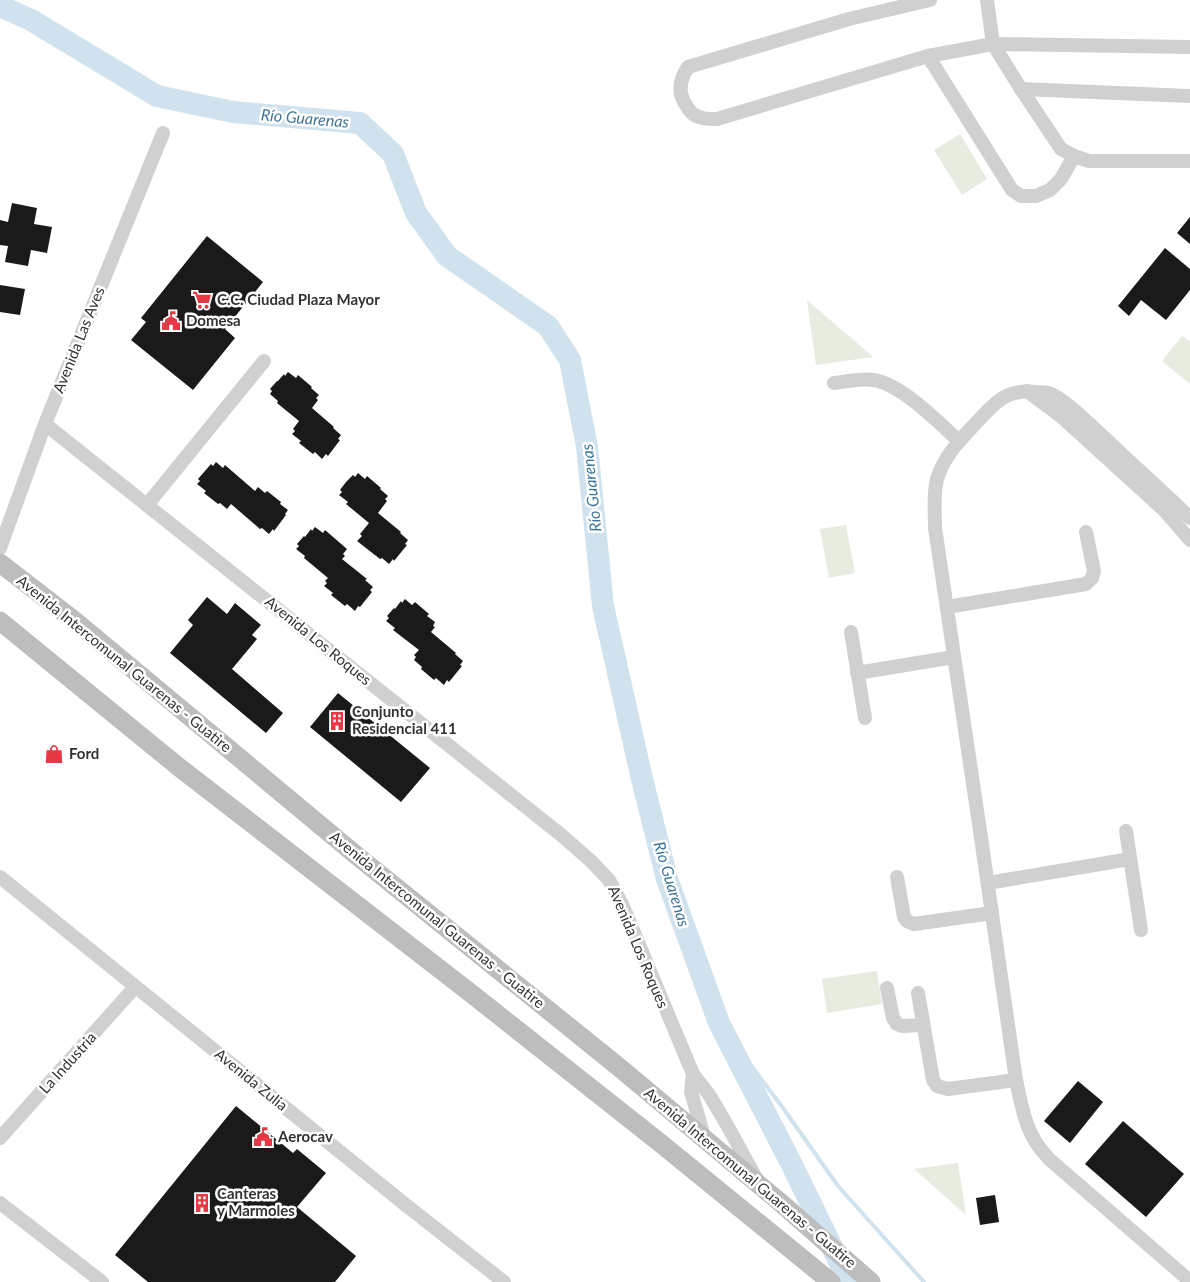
<svg xmlns="http://www.w3.org/2000/svg" width="1190" height="1282" font-family="Lato,sans-serif">
<style>
.green{fill:#e6ecdf}
.lines{fill:none;stroke-linecap:round;stroke-linejoin:round}
.stream{stroke:#cfe2ee;stroke-width:4}
.river{stroke:#cfe2ee;stroke-width:22}
.building{fill:#1a1a1a}
.street{stroke:#d0d0d0;stroke-width:14}
.secondary{stroke:#bdbdbd;stroke-width:19}
.labels{text-anchor:middle;stroke-width:5;stroke-linejoin:round;paint-order:stroke}
.poi-label{font-size:15px;font-weight:bold;fill:#333;stroke:#fff;text-anchor:start}
.street-label{font-size:15px;fill:#333;stroke:#fff}
.water-label{font-size:16px;font-style:italic;fill:#3f7597;stroke:#fff}
</style>
<rect width="100%" height="100%" fill="#fff"/>
<!-- green -->
<g class="green">
<polygon points="960,134 987,179 962,195 934,150"/>
<polygon points="807,300 873,357 816,365"/>
<polygon points="1182,336 1190,342 1190,384 1162,361"/>
<polygon points="846,525 855,573 829,578 820,529"/>
<polygon points="877,971 882,1004 827,1013 822,979"/>
<polygon points="958,1163 966,1215 914,1169"/>
</g>
<g class="lines">
<!-- stream -->
<polyline class="stream" points="719,1023 783,1108 838,1186 924,1282"/>
<!-- river -->
<polyline class="river" points="0,6 31,20 157,96 233,112 360,123 393,154 416,213 447,256 548,326 570,360 587,447 603,606 642,779 667,879 719,1023 791,1163 849,1282"/>
</g>
<!-- building -->
<g class="building">
<polygon points="12,203 37,208 34,224 52,227 47,253 31,250 28,266 5,262 8,246 0,245 0,220 8,222"/>
<polygon points="1190,217 1190,244 1177,233"/>
<polygon points="207,236 263,282 225,329 235,338 193,390 131,340 146,322 141,318"/>
<polygon points="1165,248 1190,269 1190,290 1166,320 1141,300 1129,316 1118,306"/>
<polygon points="0,285 25,289 20,315 0,312"/>
<polygon points="288,372 296,378 298,375 312,387 311,388 319,395 316,398 318,400 312,408 334,427 333,428 341,435 338,439 340,440 328,456 326,454 322,459 315,452 313,454 299,443 301,441 292,434 295,431 293,429 299,421 277,403 278,401 270,394 272,391 270,389 277,381 278,381 284,374 285,376"/>
<polygon points="216,462 223,468 225,465 255,491 258,487 265,493 267,491 281,502 280,504 288,510 285,514 286,515 274,531 273,529 269,534 262,528 260,529 231,504 227,509 220,503 218,504 204,493 206,491 197,484 200,481 198,479 211,464 213,466"/>
<polygon points="358,473 365,479 367,476 381,488 380,489 388,496 385,499 387,501 378,513 401,532 400,533 408,540 405,544 407,545 394,561 393,559 389,564 382,558 380,559 357,541 362,536 360,534 369,523 346,504 348,502 339,495 342,492 340,490 346,482 353,475 355,477"/>
<polygon points="315,527 323,533 325,530 347,549 343,554 345,556 342,559 367,579 365,580 373,587 370,590 372,592 360,607 358,606 355,611 347,604 345,606 331,595 333,593 324,586 327,583 325,581 328,578 304,558 305,556 296,549 299,546 297,544 304,536 305,537 311,529 312,531"/>
<polygon points="207,597 227,614 235,603 261,625 252,635 257,639 232,669 283,713 266,733 170,653 193,625 188,620"/>
<polygon points="405,599 412,605 415,602 429,614 427,616 435,622 433,626 435,627 431,632 456,653 455,654 463,661 460,665 462,666 449,682 447,680 444,685 436,678 434,680 421,669 422,667 414,660 416,657 414,655 419,650 393,630 395,628 386,621 389,618 387,616 394,608 395,609 401,601 402,603"/>
<polygon points="338,693 430,768 401,802 310,727"/>
<polygon points="1078,1081 1103,1102 1070,1143 1044,1121"/>
<polygon points="236,1106 293,1153 297,1149 326,1173 297,1207 356,1256 335,1282 148,1282 115,1255"/>
<polygon points="1123,1121 1184,1174 1146,1217 1085,1164"/>
<polygon points="995,1195 999,1222 980,1225 976,1198"/>
</g>
<g class="lines">
<!-- street -->
<g class="street">
<path d="M 930,0 L 849,19 L 688,67 C 680,79 677,92 686,105 C 688,108 690,112 693,114 C 700,119 708,119 717,119 L 928,56 L 993,44 L 1190,47"/>
<polyline points="987,0 993,44 1021,89 1061,149 1074,156 1089,161 1190,161"/>
<polyline points="928,56 1012,190 1021,196 1036,196 1050,190 1061,179 1074,156"/>
<polyline points="1021,89 1190,96"/>
<path d="M 834,383 C 846,382 861,378 873,380 C 900,383 938,422 959,441"/>
<polyline points="1027,391 1063,418 1164,510 1190,540"/>
<polyline points="45,424 560,834 591,861 609,880 622,904 693,1074 710,1096 727,1125 756,1178"/>
<polyline points="147,505 264,361"/>
<path d="M 1190,518 C 1164,492 1136,468 1110,443 C 1096,431 1064,397 1048,393 C 1044,392 1040,392 1036,392 C 1006,389 995,402 976,423 C 960,440 944,456 937,479 C 933,494 935,512 935,528 L 978,817 L 1016,1080 C 1021,1103 1025,1128 1039,1147 C 1042,1151 1046,1155 1049,1159 L 1190,1281"/>
<polyline points="0,548 45,424 163,133"/>
<polyline points="947,607 1086,584 1092,578 1094,571 1086,532"/>
<polyline points="851,632 865,718"/>
<polyline points="857,673 954,657"/>
<polyline points="1126,831 1141,930"/>
<polyline points="0,877 407,1206 504,1282"/>
<polyline points="897,877 904,917 907,921 914,924 992,913"/>
<polyline points="988,883 1130,859"/>
<polyline points="887,988 893,1018 897,1024 902,1026 923,1025"/>
<polyline points="918,993 933,1080 937,1086 948,1089 1016,1080"/>
<polyline points="693,1074 691,1092 705,1140"/>
<polyline points="0,1138 135,987"/>
<polyline points="0,1203 102,1282"/>
</g>
<!-- secondary -->
<g class="secondary">
<polyline points="0,563 75,621 356,855 620,1068 781,1203 871,1282"/>
<polyline points="0,621 180,768 468,991 659,1142 831,1282"/>
</g>
</g>
<!-- icons -->
<defs>
<g id="supermarket-bare" transform="scale(1.5)"><path d="M-6-5.5h2.5l.6 2H6L4.5 2H-2.5L-4.4-4H-6ZM-1.5 3.2a1.3 1.3 0 1 0 .1 0ZM3 3.2a1.3 1.3 0 1 0 .1 0Z" fill="#e63946" stroke="#fff" stroke-width="2.5" paint-order="stroke"/></g>
<g id="civic-bare" transform="scale(1.5)"><path d="M-.6-6.5H3V-4.5H.6V-3L4-1V1h2V6H-6V1h2V-1L-.6-3ZM-1.2 2.5V6h2.4V2.5Z" fill="#e63946" stroke="#fff" stroke-width="2.5" paint-order="stroke"/></g>
<g id="building-bare" transform="scale(1.5)"><path d="M-4-6H4V6H1V3H-1V6H-4ZM-2.5-4.3h1.7v1.8h-1.7ZM.8-4.3h1.7v1.8H.8ZM-2.5-1h1.7V.8h-1.7ZM.8-1h1.7V.8H.8Z" fill="#e63946" stroke="#fff" stroke-width="2.5" paint-order="stroke"/></g>
<g id="shop-bare" transform="scale(1.5)"><path d="M-5-2.5h2.3a2.7 3.5 0 0 1 5.4 0H5L5.5 6h-11ZM-1.5-2.5h3a1.5 2.3 0 0 0-3 0Z" fill="#e63946" stroke="#fff" stroke-width="2.5" paint-order="stroke"/></g>
</defs>
<g fill-rule="evenodd">
<use href="#supermarket-bare" x="202" y="300"/>
<use href="#civic-bare" x="171" y="321"/>
<use href="#building-bare" x="337" y="721"/>
<use href="#shop-bare" x="54" y="754"/>
<use href="#civic-bare" x="263" y="1137"/>
<use href="#building-bare" x="202" y="1203"/>
</g>
<g class="labels">
<!-- poi labels -->
<g class="poi-label">
<text x="217" y="305">C.C. Ciudad Plaza Mayor</text>
<text x="186" y="326">Domesa</text>
<text x="352" y="717">Conjunto<tspan x="352" dy="17">Residencial 411</tspan></text>
<text x="69" y="759">Ford</text>
<text x="278" y="1142">Aerocav</text>
<text x="217" y="1199">Canteras<tspan x="217" dy="17">y Marmoles</tspan></text>
</g>
<!-- street labels -->
<g class="street-label">
<text transform="translate(79 340) rotate(-68)" y="5">Avenida Las Aves</text>
<text transform="translate(318 641) rotate(39)" y="5">Avenida Los Roques</text>
<text transform="translate(124 664) rotate(39)" y="5">Avenida Intercomunal Guarenas - Guatire</text>
<text transform="translate(437 920) rotate(39)" y="5">Avenida Intercomunal Guarenas - Guatire</text>
<text transform="translate(638 947) rotate(67)" y="5">Avenida Los Roques</text>
<text transform="translate(68 1063) rotate(-48)" y="5">La Industria</text>
<text transform="translate(251 1080) rotate(39)" y="5">Avenida Zulia</text>
<text transform="translate(750 1178) rotate(40)" y="5">Avenida Intercomunal Guarenas - Guatire</text>
</g>
<!-- water labels -->
<g class="water-label">
<text transform="translate(305 118) rotate(5)" y="6">Río Guarenas</text>
<text transform="translate(591 488) rotate(-96)" y="6">Río Guarenas</text>
<text transform="translate(672 884) rotate(73)" y="6">Río Guarenas</text>
</g>
</g>
</svg>
